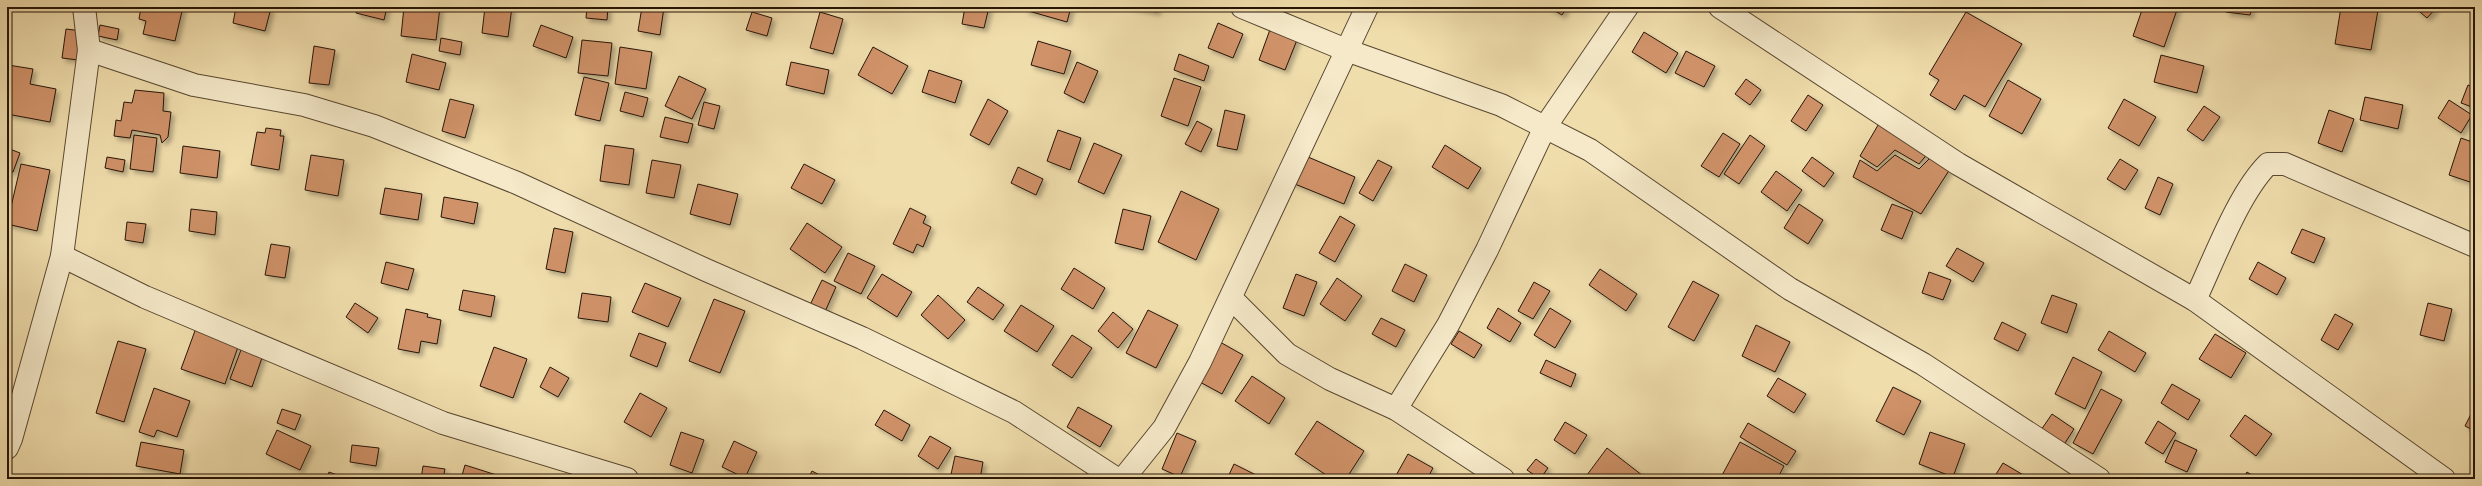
<svg xmlns="http://www.w3.org/2000/svg" width="2482" height="486" font-family="'Libre Caslon Text',serif">
<style>
.building{fill:#d09269;stroke:#261507;filter:url(#shadow)}
.lines{fill:none;stroke-linecap:round;stroke-linejoin:round}
.street-casing{stroke:#584730;stroke-width:24}
.street{stroke:#f5e9c9;stroke-width:22}
</style>
<defs>
<filter id="shadow"><feDropShadow dx="3.5" dy="3.5" stdDeviation="2" flood-color="#0004"/></filter>
</defs>
<rect width="100%" height="100%" fill="#f0ddac"/>
<filter id="stains"><feTurbulence type="fractalNoise" baseFrequency=".005" numOctaves="4"/><feColorMatrix values="0 0 0 0 .2 0 0 0 0 .09 0 0 0 0 .02 0 0 0 .5 -.17"/></filter>
<radialGradient id="worn" r=".72"><stop offset=".6" stop-color="#630" stop-opacity="0"/><stop offset="1" stop-color="#630" stop-opacity=".3"/></radialGradient>
<!-- building -->
<g class="building">
<polygon points="141,7 183,7 175,41 143,34 146,21 139,19"/>
<polygon points="236,7 271,8 265,31 233,23"/>
<polygon points="357,7 387,7 384,20 356,13"/>
<polygon points="404,7 440,7 436,40 401,36"/>
<polygon points="485,7 512,7 508,37 482,33"/>
<polygon points="587,7 608,7 607,20 586,18"/>
<polygon points="642,7 664,7 660,35 638,31"/>
<polygon points="965,7 989,7 984,28 962,24"/>
<polygon points="1026,7 1071,7 1067,22 1025,10"/>
<polygon points="1131,7 1158,7 1157,12"/>
<polygon points="1548,7 1567,7 1562,15"/>
<polygon points="2143,7 2178,7 2164,47 2133,36"/>
<polygon points="2227,7 2252,7 2250,15 2226,12"/>
<polygon points="2341,7 2378,10 2371,50 2335,44"/>
<polygon points="2414,7 2437,7 2427,18"/>
<polygon points="752,12 772,18 767,36 746,30"/>
<polygon points="820,12 843,19 833,54 810,48"/>
<polygon points="1966,12 2022,44 1985,107 1964,95 1955,110 1930,95 1939,80 1929,74"/>
<polygon points="1218,23 1243,34 1233,58 1208,48"/>
<polygon points="1272,24 1299,35 1285,70 1259,60"/>
<polygon points="100,25 119,29 117,40 98,36"/>
<polygon points="541,25 573,37 566,58 533,46"/>
<polygon points="66,29 82,31 78,60 62,58"/>
<polygon points="1644,32 1678,53 1666,73 1632,52"/>
<polygon points="441,38 462,42 460,55 439,51"/>
<polygon points="582,40 612,43 608,76 578,73"/>
<polygon points="1038,41 1071,51 1064,74 1031,65"/>
<polygon points="314,46 335,50 329,85 309,83"/>
<polygon points="620,47 652,52 646,89 615,84"/>
<polygon points="873,47 908,66 892,94 858,75"/>
<polygon points="1686,51 1715,66 1704,87 1675,73"/>
<polygon points="412,54 446,63 439,90 406,82"/>
<polygon points="1179,54 1209,66 1204,81 1174,70"/>
<polygon points="2161,55 2204,66 2197,93 2154,82"/>
<polygon points="791,62 829,70 824,94 786,85"/>
<polygon points="1077,62 1098,71 1084,103 1064,93"/>
<polygon points="8,65 33,69 30,84 56,89 50,122 7,114"/>
<polygon points="929,70 962,81 955,103 922,92"/>
<polygon points="679,76 706,89 692,119 665,106"/>
<polygon points="584,77 609,83 600,121 575,115"/>
<polygon points="1174,78 1201,87 1188,126 1161,116"/>
<polygon points="1746,79 1761,90 1750,105 1735,94"/>
<polygon points="2008,80 2041,99 2022,134 1989,116"/>
<polygon points="2468,85 2475,88 2475,108 2461,103"/>
<polygon points="135,90 164,93 163,111 171,112 168,137 162,143 160,135 132,130 130,138 114,136 116,120 121,121 124,102 132,103"/>
<polygon points="625,92 648,98 643,117 620,111"/>
<polygon points="1808,95 1823,105 1806,131 1791,121"/>
<polygon points="2365,97 2403,105 2398,129 2360,120"/>
<polygon points="450,99 474,105 465,138 442,131"/>
<polygon points="988,99 1008,111 989,145 970,135"/>
<polygon points="2124,99 2156,117 2139,146 2108,128"/>
<polygon points="2449,100 2472,115 2461,133 2438,118"/>
<polygon points="704,102 720,106 714,129 698,125"/>
<polygon points="2204,106 2220,117 2203,141 2187,130"/>
<polygon points="1225,110 1245,115 1237,150 1217,146"/>
<polygon points="2329,110 2354,119 2342,152 2318,143"/>
<polygon points="665,117 693,124 688,143 660,137"/>
<polygon points="1881,120 1929,152 1919,164 1895,150 1877,167 1860,156"/>
<polygon points="1197,121 1212,129 1201,152 1185,144"/>
<polygon points="266,128 281,130 280,136 284,136 279,170 251,165 257,132 265,133"/>
<polygon points="1058,130 1081,138 1070,170 1047,161"/>
<polygon points="1723,133 1740,144 1719,177 1701,166"/>
<polygon points="134,135 157,138 153,172 130,169"/>
<polygon points="1750,135 1765,146 1739,184 1724,174"/>
<polygon points="2461,138 2475,143 2475,177 2473,183 2449,175"/>
<polygon points="1094,143 1122,155 1104,194 1078,182"/>
<polygon points="605,145 634,149 629,185 600,181"/>
<polygon points="1445,145 1481,168 1468,189 1432,167"/>
<polygon points="183,146 220,151 217,178 180,173"/>
<polygon points="7,148 20,153 13,172 7,170"/>
<polygon points="1301,154 1355,177 1344,204 1290,182"/>
<polygon points="311,155 344,160 338,196 305,190"/>
<polygon points="1895,155 1919,169 1931,157 1950,169 1921,214 1853,177 1860,160 1877,171"/>
<polygon points="107,157 125,160 123,172 105,168"/>
<polygon points="1812,157 1834,173 1824,187 1802,171"/>
<polygon points="2120,159 2138,170 2125,190 2107,179"/>
<polygon points="652,160 681,165 674,198 646,193"/>
<polygon points="1378,160 1392,167 1373,201 1359,193"/>
<polygon points="21,164 50,170 37,231 7,224"/>
<polygon points="804,164 835,180 822,204 791,188"/>
<polygon points="1018,167 1043,179 1036,195 1011,183"/>
<polygon points="1776,171 1802,190 1787,211 1761,192"/>
<polygon points="2158,177 2173,184 2160,215 2145,208"/>
<polygon points="698,184 738,194 730,225 690,214"/>
<polygon points="385,188 422,194 418,220 380,214"/>
<polygon points="1181,191 1219,209 1196,260 1158,242"/>
<polygon points="444,197 478,203 474,224 441,217"/>
<polygon points="1799,204 1823,220 1808,244 1784,228"/>
<polygon points="1892,204 1913,212 1902,239 1881,230"/>
<polygon points="910,208 926,216 923,223 931,227 923,247 917,244 913,253 893,244"/>
<polygon points="191,209 217,212 215,235 189,231"/>
<polygon points="1123,209 1151,216 1143,250 1115,243"/>
<polygon points="1340,216 1355,225 1335,262 1319,253"/>
<polygon points="127,222 146,224 143,243 125,240"/>
<polygon points="807,223 842,247 825,273 790,249"/>
<polygon points="554,228 573,232 565,273 546,269"/>
<polygon points="2302,229 2325,238 2314,263 2291,253"/>
<polygon points="271,244 290,247 285,278 265,275"/>
<polygon points="1957,248 1984,263 1973,282 1946,266"/>
<polygon points="848,253 875,266 861,294 834,281"/>
<polygon points="386,262 414,269 408,290 381,283"/>
<polygon points="2258,262 2286,278 2277,295 2249,279"/>
<polygon points="1405,264 1427,275 1414,302 1392,291"/>
<polygon points="1074,268 1105,288 1093,309 1061,289"/>
<polygon points="1600,269 1637,294 1626,311 1589,285"/>
<polygon points="1929,272 1951,280 1943,300 1922,293"/>
<polygon points="882,274 912,292 897,317 867,298"/>
<polygon points="1296,274 1317,282 1304,316 1283,308"/>
<polygon points="1337,278 1362,296 1345,321 1320,304"/>
<polygon points="822,280 836,287 824,314 809,307"/>
<polygon points="1693,281 1719,295 1694,341 1668,327"/>
<polygon points="1534,282 1550,291 1533,319 1518,311"/>
<polygon points="645,283 681,298 668,327 632,312"/>
<polygon points="978,287 1004,305 993,320 967,302"/>
<polygon points="463,290 495,296 491,317 459,310"/>
<polygon points="582,293 611,297 608,322 578,318"/>
<polygon points="938,295 965,320 948,339 921,315"/>
<polygon points="2052,295 2077,304 2067,333 2041,323"/>
<polygon points="714,299 745,311 720,373 689,361"/>
<polygon points="355,303 378,318 368,333 346,317"/>
<polygon points="2428,303 2452,309 2444,341 2420,335"/>
<polygon points="1021,305 1054,326 1037,352 1004,331"/>
<polygon points="1498,308 1521,323 1510,342 1487,328"/>
<polygon points="1550,308 1571,321 1555,348 1534,335"/>
<polygon points="406,309 428,314 427,317 441,320 437,344 421,341 419,353 398,349"/>
<polygon points="1148,310 1178,325 1156,368 1126,353"/>
<polygon points="1113,312 1133,329 1118,348 1098,331"/>
<polygon points="2335,314 2353,324 2338,350 2321,340"/>
<polygon points="1381,318 1405,330 1396,347 1372,334"/>
<polygon points="2002,322 2026,334 2018,351 1994,339"/>
<polygon points="1756,325 1790,342 1775,372 1742,356"/>
<polygon points="196,328 239,344 225,384 181,369"/>
<polygon points="1459,331 1482,345 1474,358 1451,344"/>
<polygon points="2109,331 2146,353 2135,372 2098,350"/>
<polygon points="639,333 666,343 657,367 630,356"/>
<polygon points="2215,334 2246,353 2231,378 2199,359"/>
<polygon points="1072,335 1092,348 1072,378 1052,365"/>
<polygon points="118,341 146,349 124,422 96,413"/>
<polygon points="244,342 265,349 252,387 230,379"/>
<polygon points="1220,342 1243,355 1222,394 1198,381"/>
<polygon points="494,347 527,359 513,398 480,386"/>
<polygon points="2073,357 2102,372 2085,409 2055,394"/>
<polygon points="1546,360 1576,374 1571,387 1540,373"/>
<polygon points="550,367 569,378 558,397 540,387"/>
<polygon points="1252,376 1285,398 1269,424 1235,401"/>
<polygon points="1778,378 1806,394 1794,413 1767,396"/>
<polygon points="2172,384 2200,400 2188,420 2161,403"/>
<polygon points="1893,387 1921,401 1904,435 1876,421"/>
<polygon points="154,388 190,401 177,437 157,430 154,437 139,432"/>
<polygon points="2101,389 2122,400 2093,454 2073,443"/>
<polygon points="640,393 667,408 651,437 624,422"/>
<polygon points="2475,406 2475,431 2465,426"/>
<polygon points="1078,407 1112,426 1100,447 1067,427"/>
<polygon points="282,409 301,415 295,430 277,423"/>
<polygon points="884,410 910,425 902,441 875,425"/>
<polygon points="2052,414 2074,429 2063,446 2041,430"/>
<polygon points="2245,415 2272,434 2256,456 2230,436"/>
<polygon points="1317,421 1364,451 1346,479 1332,479 1295,454"/>
<polygon points="2158,421 2176,433 2163,454 2145,443"/>
<polygon points="1565,422 1587,435 1575,454 1554,440"/>
<polygon points="1748,423 1796,451 1787,465 1740,437"/>
<polygon points="277,430 311,446 300,470 266,454"/>
<polygon points="681,432 704,440 692,473 670,465"/>
<polygon points="1930,432 1965,444 1953,477 1919,464"/>
<polygon points="1177,433 1196,441 1180,477 1162,469"/>
<polygon points="930,436 951,448 938,469 918,456"/>
<polygon points="2175,440 2197,450 2187,472 2165,462"/>
<polygon points="734,441 757,452 745,478 722,467"/>
<polygon points="141,442 184,450 180,474 136,466"/>
<polygon points="1740,442 1784,466 1777,479 1720,479"/>
<polygon points="352,445 379,448 376,466 350,462"/>
<polygon points="1607,448 1647,479 1584,479"/>
<polygon points="1408,454 1433,468 1427,479 1394,479"/>
<polygon points="955,456 983,462 980,479 950,479"/>
<polygon points="1536,459 1548,468 1540,479 1527,470"/>
<polygon points="2003,463 2030,479 1993,479"/>
<polygon points="1234,464 1258,476 1256,479 1227,479"/>
<polygon points="465,465 509,479 461,479"/>
<polygon points="423,466 445,469 443,479 421,479"/>
<polygon points="812,471 827,479 808,479"/>
<polygon points="329,472 348,479 326,479"/>
<polygon points="2247,472 2258,479 2243,479"/>
</g>
<g class="lines">
<!-- street casing -->
<g class="street-casing">
<g id="street">
<polyline points="1242,7 1346,50 1501,105 1590,150 1790,289 1923,364 2099,479"/>
<polyline points="1720,7 1958,164 2195,300 2444,479"/>
<polyline points="89,50 194,85 304,105 374,126 517,183 706,270 862,338 1014,412 1117,479"/>
<polyline points="62,256 145,297 443,423 627,479"/>
<polyline points="1231,298 1287,354 1330,379 1396,409 1503,479"/>
<path d="M 2195,300 C 2214,260 2238,194 2268,164 L 2285,164 L 2475,246"/>
<polyline points="1396,409 1448,325 1487,250 1545,127 1627,7"/>
<polyline points="7,448 11,439 62,256 89,50 84,7"/>
<polyline points="1123,479 1164,428 1200,362 1367,7"/>
</g>
</g>
<!-- street -->
<use href="#street" class="street"/>
</g>
<!-- margin -->
<rect width="2482" height="486" fill="none" stroke="#f0ddac" stroke-width="24"/>
<rect x="8" y="8" width="2466" height="470" fill="none" stroke="#261507" stroke-width="2"/>
<rect x="12" y="12" width="2458" height="462" fill="none" stroke="#261507"/>
<rect width="100%" height="100%" filter="url(#stains)"/>
<rect width="100%" height="100%" fill="url(#worn)"/>
</svg>
